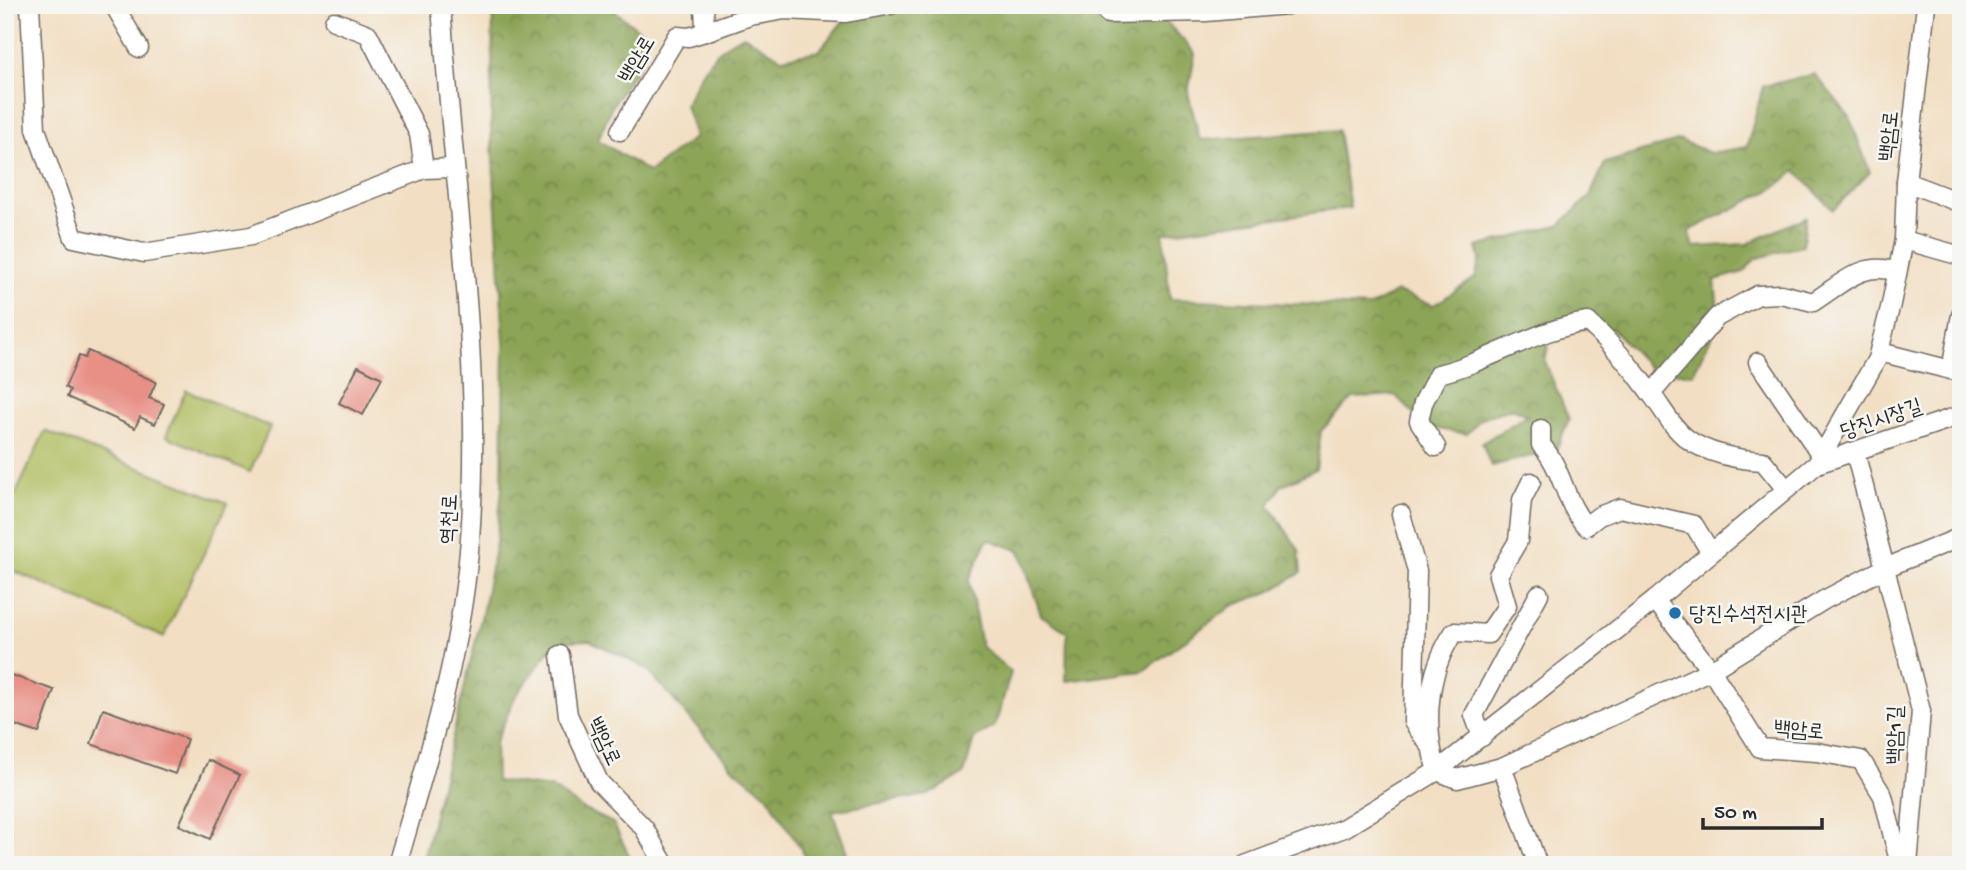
<svg xmlns="http://www.w3.org/2000/svg" width="1966" height="870" font-family="'Gochi Hand','Poor Story',sans-serif">
<style>
.grass{fill:#b0bd60;stroke:#6e7446;stroke-width:2}
.forest{fill:url(#forest-crowns);stroke:#5c6840;stroke-width:2}
.building{fill:#e89086}
.lines{fill:none;stroke-linecap:round;stroke-linejoin:round}
.minor-casing{stroke:#716a60;stroke-width:21}
.minor{stroke:#fff;stroke-width:18}
.poi-dot{fill:#1f6fb2;stroke:#f6f6f2;stroke-width:2.5}
.labels{text-anchor:middle;stroke-width:5;stroke-linejoin:round;paint-order:stroke}
.street-label{font-size:21px;fill:#2b2b2b;stroke:#f6f6f2}
.poi-label{font-size:21px;fill:#2b2b2b;stroke:#f6f6f2;text-anchor:start}
</style>
<defs>
<pattern id="forest-crowns" width="20" height="18" patternUnits="userSpaceOnUse" patternTransform="scale(1.75)"><rect width="20" height="18" fill="#8ca456"/><path d="M2 6a3 3 0 1 1 6 0M12 15a3 3 0 1 1 6 0" fill="none" stroke="#738647"/></pattern>
</defs>
<rect width="100%" height="100%" fill="#f6f6f2"/>
<filter id="ink" filterUnits="userSpaceOnUse"><feTurbulence type="fractalNoise" baseFrequency=".0143" numOctaves="2"/><feDisplacementMap in="SourceGraphic" scale="14" xChannelSelector="R" yChannelSelector="G"/><feConvolveMatrix kernelMatrix="1 2 1 2 8 2 1 2 1" color-interpolation-filters="sRGB"/></filter>
<filter id="wash" filterUnits="userSpaceOnUse"><feTurbulence type="fractalNoise" baseFrequency=".00686" numOctaves="4" result="noise"/><feDisplacementMap in="SourceGraphic" scale="28" xChannelSelector="R" yChannelSelector="G"/><feGaussianBlur stdDeviation="1.57" result="paint"/><feColorMatrix in="noise" values="0 0 0 0 0 0 0 0 0 0 0 0 0 0 0 0 0 1.4 0 .05"/><feComposite in="paint" operator="in"/></filter>
<g filter="url(#wash)">
<rect width="100%" height="100%" fill="#f2dfc3"/>
<!-- grass -->
<g class="grass">
<polygon points="186,390 270,427 250,472 166,436"/>
<polygon points="45,431 228,503 164,637 5,567 5,517"/>
</g>
<!-- forest -->
<path class="forest" d="M 493,5 L 607,5 L 647,36 L 640,63 L 611,108 L 598,140 L 649,172 L 695,137 L 685,105 C 700,74 711,49 744,35 L 781,58 L 819,51 L 856,5 L 1072,5 L 1161,16 L 1195,53 L 1188,93 L 1200,140 L 1338,130 L 1350,208 L 1163,233 L 1170,299 L 1369,307 L 1397,292 L 1434,305 L 1475,278 L 1480,259 L 1477,247 L 1560,225 L 1590,196 L 1605,163 L 1680,140 L 1710,153 L 1747,147 L 1763,86 L 1815,74 L 1849,116 L 1870,172 L 1833,210 L 1796,171 L 1771,190 L 1689,231 L 1694,247 L 1747,244 L 1806,217 L 1803,245 L 1755,259 L 1744,272 L 1715,280 L 1719,321 L 1693,374 L 1651,370 L 1612,328 L 1551,329 L 1545,362 L 1569,419 L 1556,450 L 1491,466 L 1482,443 L 1527,415 L 1513,408 L 1481,418 L 1467,434 L 1427,427 L 1395,395 L 1353,398 L 1321,431 L 1316,469 L 1281,486 L 1269,505 L 1299,550 L 1301,573 L 1271,591 L 1232,606 L 1143,671 L 1066,681 L 1067,632 L 1041,615 L 1020,551 L 988,539 L 969,580 L 981,646 L 1011,672 L 995,726 L 974,739 L 964,774 L 928,795 L 832,811 L 847,853 L 840,865 L 811,865 L 767,795 L 732,767 L 646,668 L 589,640 L 556,642 L 515,697 L 495,743 L 496,781 L 552,788 L 583,809 L 613,823 L 634,865 L 422,865 L 482,614 L 496,543 L 502,488 L 504,342 L 491,127 Z"/>
<g id="blocks">
<!-- building -->
<g class="building">
<polygon points="88,351 156,382 149,398 164,404 155,424 140,417 135,428 67,397 70,390 65,387 79,356 85,358"/>
<polygon points="358,366 382,378 363,415 339,403"/>
<polygon points="5,673 54,690 39,733 5,722"/>
<polygon points="103,709 187,739 175,774 91,744"/>
<polygon points="208,760 240,775 210,839 179,825"/>
</g>
</g>
</g>
<g filter="url(#ink)">
<use href="#blocks" fill-opacity="0" stroke="#716a60" stroke-width="2"/>
<g class="lines">
<!-- minor casing -->
<g class="minor-casing">
<g id="minor">
<polyline points="30,5 36,129 74,238 144,253 251,236 424,169 453,168"/>
<polyline points="114,5 139,48"/>
<polyline points="1099,5 1108,14 1206,12 1288,5"/>
<polyline points="334,21 368,34 419,134 424,169"/>
<polyline points="705,32 750,16 785,10 846,13 891,5"/>
<polyline points="620,131 677,36 689,37 705,32 704,5"/>
<polyline points="1906,182 1961,203"/>
<polyline points="1904,240 1961,256"/>
<polyline points="1880,352 1951,370 1961,315"/>
<polyline points="1758,362 1821,455"/>
<path d="M 1651,394 L 1717,317 L 1758,295 L 1781,294 L 1813,302 C 1842,284 1862,260 1897,272"/>
<path d="M 1541,429 L 1541,445 C 1563,468 1564,503 1586,526 L 1599,516 L 1620,508 L 1694,525 L 1711,553"/>
<path d="M 1436,447 L 1419,421 L 1423,403 L 1438,374 C 1490,362 1535,329 1588,322 C 1611,343 1631,366 1649,391 C 1662,407 1670,425 1686,438 C 1705,453 1739,460 1763,461 L 1786,489"/>
<polyline points="1817,464 1961,415"/>
<path d="M 1531,482 L 1522,500 L 1518,541 L 1498,575 L 1507,606 L 1488,634 L 1454,632 C 1427,672 1423,726 1437,771 L 1457,779 L 1502,767 L 1711,670 L 1824,600 L 1885,568 L 1855,452"/>
<polyline points="1401,514 1417,571 1413,722 1428,743"/>
<polyline points="1655,600 1711,670 1760,748 1817,752 1861,760 1883,796 1900,865"/>
<polyline points="560,655 568,715 599,782 644,828 665,865"/>
<polyline points="1482,737 1474,715 1539,594"/>
<polyline points="1502,767 1538,865"/>
<path d="M 397,865 C 428,758 462,651 470,539 C 483,361 453,183 441,5"/>
<polyline points="1245,865 1344,828 1437,771 1655,600 1817,464 1877,359 1891,304 1904,240 1906,182 1926,5"/>
<polyline points="1908,865 1921,711 1885,568 1961,537"/>
</g>
</g>
<!-- minor -->
<use href="#minor" class="minor"/>
</g>
</g>
<!-- markers -->
<circle class="poi-dot" cx="1675" cy="613" r="7"/>
<g class="labels">
<!-- street labels -->
<g class="street-label">
<text transform="translate(636 59) rotate(-59)" y="7">백암로</text>
<text transform="translate(1888 136) rotate(-84)" y="7">백암로</text>
<text transform="translate(1881 418) rotate(-19)" y="7">당진시장길</text>
<text transform="translate(448 519) rotate(-87)" y="7">역천로</text>
<text transform="translate(1799 729) rotate(5)" y="7">백암로</text>
<text transform="translate(1894 735) rotate(-89)" y="7">백암1길</text>
<text transform="translate(605 741) rotate(65)" y="7">백암로</text>
</g>
<!-- poi labels -->
<g class="poi-label">
<text x="1689" y="620">당진수석전시관</text>
</g>
</g>
<!-- margin -->
<rect width="1966" height="870" fill="none" stroke="#f6f6f2" stroke-width="28"/>
<!-- scale -->
<path d="M1703 818v10h119v-10" fill="none" stroke="#2b2b2b" stroke-width="3.5"/>
<text x="1714" y="818" font-size="21" fill="#2b2b2b" stroke="#f6f6f2" stroke-width="5" paint-order="stroke">50 m</text>
</svg>
